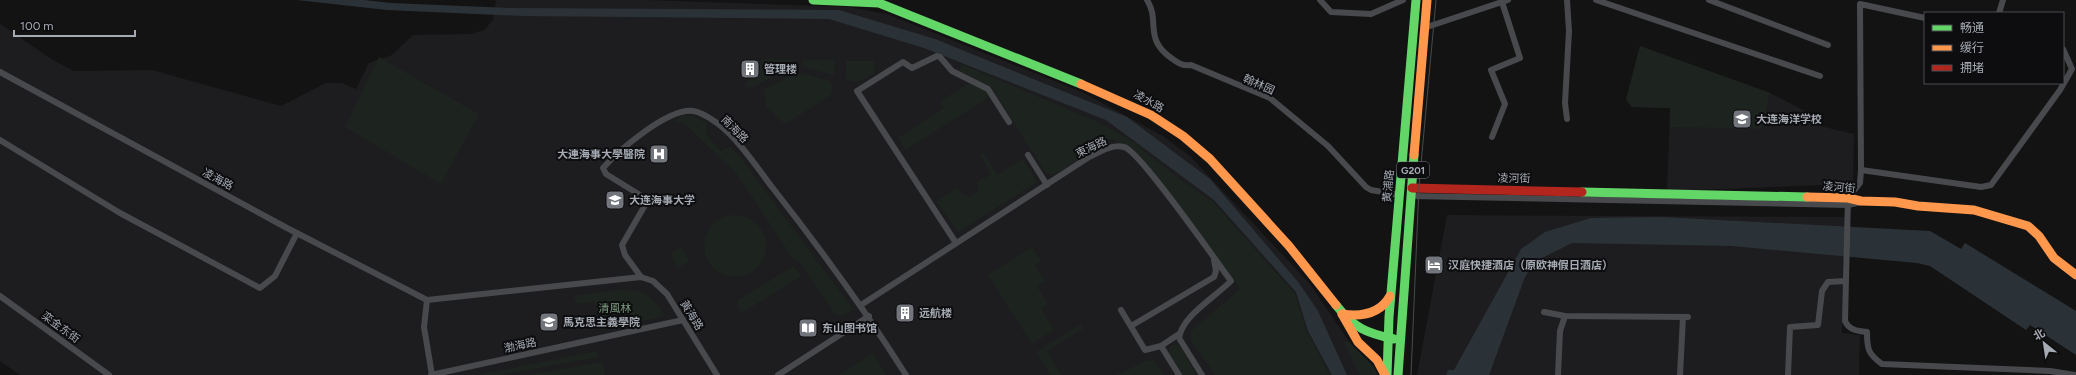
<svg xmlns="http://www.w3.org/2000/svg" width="2076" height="375" font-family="Figtree,'Noto Sans SC',sans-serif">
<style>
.built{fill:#1d1d1f}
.green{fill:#1d231e}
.water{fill:#2b3237}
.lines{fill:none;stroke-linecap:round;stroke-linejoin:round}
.street{stroke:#47494c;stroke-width:6}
.fast{stroke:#63d668;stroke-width:9}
.slow{stroke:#ff974d;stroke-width:9}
.jam{stroke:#b3261e;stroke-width:9}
.tram{stroke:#494a4c;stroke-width:1}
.labels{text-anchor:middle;stroke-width:4;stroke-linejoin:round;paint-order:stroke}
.shield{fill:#0d0d0f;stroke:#777b82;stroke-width:1}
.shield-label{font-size:10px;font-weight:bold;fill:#a5aab3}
.poi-label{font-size:11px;font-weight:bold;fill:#a5aab3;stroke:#0d0d0f;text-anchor:start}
.street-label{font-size:11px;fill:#a5aab3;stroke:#0d0d0f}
.park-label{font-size:11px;fill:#7e9c7f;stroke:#0d0d0f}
</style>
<rect width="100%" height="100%" fill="#131313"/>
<!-- built -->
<g class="built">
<polygon points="496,0 643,0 849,7 887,14 1082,92 1163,136 1191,157 1310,284 1363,362 1370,375 20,375 0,361 0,24 53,60 74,71 152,70 281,106 326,83 342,83 356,89 369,63 392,55 413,35 472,34 484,30 493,20"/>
<polygon points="1640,46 1770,93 1811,114 1816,125 1854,134 1853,184 1667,191 1670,108 1632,107 1626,100"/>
<polygon points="1447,215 1845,217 1842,333 1860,335 1859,375 1417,375"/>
</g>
<!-- green -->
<g class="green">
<polygon points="1640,46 1770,93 1762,129 1670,127 1670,108 1632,107 1626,100"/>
<polygon points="793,56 793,64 791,67 751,88 744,87 762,59 793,60"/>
<polygon points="379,57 479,114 441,184 345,127"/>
<polygon points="803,57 804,60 835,60 834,75 803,67"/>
<path d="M 846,61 L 875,61 L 874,74 C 865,79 855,86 846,78 Z"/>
<polygon points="961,64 1098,122 1133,142 1177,177 1213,202 1295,294 1306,330 1330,375 1215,375 1190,339 1191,331 1240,289 1164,186 1133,149 1111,139 1054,175 1046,173 991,87 960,71"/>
<polygon points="801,73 829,81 833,86 831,95 787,123 784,123 766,107 764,90 788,77"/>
<polygon points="971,82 983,88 989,97 906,150 898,138 944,108 940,101"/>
<polygon points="683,115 694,116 707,123 706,134 721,151 730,146 740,157 853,309 842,316 835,314 801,264 791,256 736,173 690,129 681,122 675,122 674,120"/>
<polygon points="983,152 997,175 1023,159 1037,182 960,231 957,231 936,201 958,188 961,193 969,197 978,191 977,182 991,174 979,154"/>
<circle cx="735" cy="246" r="31"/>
<polygon points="681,247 690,261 678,268 670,254"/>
<polygon points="1032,247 1041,261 1035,265 1045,281 1037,286 1048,304 1041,309 1054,330 1032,344 988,275"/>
<polygon points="793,266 802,276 740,314 737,301"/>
<path d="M 616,290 C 645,290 649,292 665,316 L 601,330 L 595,302 L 576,304 L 574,296 Z"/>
<polygon points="1081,324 1084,328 1047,351 1061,375 1051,375 1036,352"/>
<polygon points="1348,341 1374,367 1378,375 1360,375 1344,343"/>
<polygon points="1175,344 1179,345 1195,372 1195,375 1183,375 1168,352 1170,347"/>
<polygon points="597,351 598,357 501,375 478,375"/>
<polygon points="873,353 886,375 839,375"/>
<polygon points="1154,360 1164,375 1116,375 1146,361"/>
<polygon points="602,362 605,375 528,375"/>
</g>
<!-- water -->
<g class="water">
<polygon points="297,0 364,0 391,3 511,8 839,10 935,39 1127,117 1210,179 1299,283 1318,311 1347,375 1332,375 1308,331 1296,292 1214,200 1106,120 924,48 829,19 523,16 387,10"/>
<polygon points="1661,217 1930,231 1961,249 1965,243 2076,311 2076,355 2030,325 2026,330 1930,266 1917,263 1732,246 1572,243 1546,256 1532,266 1525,277 1489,375 1446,375 1448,370 1454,370 1521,249 1545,232 1591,218"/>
</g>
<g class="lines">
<!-- street -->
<g class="street">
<path d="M 1147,0 C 1161,22 1142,39 1174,60 C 1180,64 1183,66 1191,65 L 1270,98 L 1328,146 L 1366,187 L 1371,190 L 1400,195"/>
<polyline points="1320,0 1331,12 1371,14 1403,0"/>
<polyline points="1567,0 1569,31 1565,103 1567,119"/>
<polyline points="1596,0 1820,76"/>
<polyline points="1709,0 1828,45"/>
<polyline points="1999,13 2003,0"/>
<path d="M 1925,18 L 1860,4 L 1861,170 L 1860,183 L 1848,198 L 1845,321 C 1849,330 1857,331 1867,332 C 1867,349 1868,354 1882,364 L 2050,371 L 2075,375"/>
<polyline points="1424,28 1508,0"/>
<polyline points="0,72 287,228 427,300"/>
<polyline points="1492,137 1505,104 1491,70 1520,58 1502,2"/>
<polyline points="0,140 120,213 260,288 275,276 297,233"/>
<polyline points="1028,155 1047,185"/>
<polyline points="1861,170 1981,187 1991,185 2060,90 2072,69 2063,49"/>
<polyline points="1411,196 1848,205 1861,202"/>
<polyline points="956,243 857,91 903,62 912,68 937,56 940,57 952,71 988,89 1009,122"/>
<path d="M 641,277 L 625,255 L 622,245 L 648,200 L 606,174 L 603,168 C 619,150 668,108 693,111 C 701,112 710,118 717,123 C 739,140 756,166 772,187 C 820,248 865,310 906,375"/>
<polyline points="0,296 109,375"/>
<polyline points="427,300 641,277 653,281 667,294 717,375"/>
<polyline points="427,300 424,327 432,375"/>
<path d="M 861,305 L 1089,157 C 1100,152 1111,144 1124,147 C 1139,150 1216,261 1231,281 C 1215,297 1182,316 1179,338 L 1202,375"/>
<polyline points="1121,310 1145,350 1161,346 1179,334"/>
<polyline points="1544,312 1565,316 1688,317"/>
<polyline points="1131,326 1214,277 1216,271 1214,260"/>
<polyline points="1161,346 1179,375"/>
<polyline points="431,375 683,320"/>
<polyline points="778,375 869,316"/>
<polyline points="1558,375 1560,331 1565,316"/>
<polyline points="1680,375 1683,317"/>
<polyline points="1788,375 1790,327 1818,325 1822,291 1828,282 1846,281"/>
</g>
<!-- fast -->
<g class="fast">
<polyline points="813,0 879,3 1081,84"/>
<polyline points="1582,192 1807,197"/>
<path d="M 1336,305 C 1354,328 1366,333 1394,339"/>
<polyline points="1387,375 1389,317 1416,0"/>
<polyline points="1398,375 1414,155"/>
</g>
<!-- slow -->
<g class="slow">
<polyline points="1081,84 1151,115 1183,136 1210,159 1289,246 1336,305"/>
<polyline points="1414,155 1427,0"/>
<polyline points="1807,197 1848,198 1861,201 1895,202 1918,206 1974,210 2028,226 2039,236 2054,258 2076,275"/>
<polyline points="1342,314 1358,342 1377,360 1385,375"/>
<path d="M 1342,314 C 1362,317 1380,314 1390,296"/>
</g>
<!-- jam -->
<polyline class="jam" points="1412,188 1582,192"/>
<!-- tram -->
<polyline class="tram" points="1411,375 1419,186 1436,0"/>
</g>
<!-- icons -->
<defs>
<g id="building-square" transform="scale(1)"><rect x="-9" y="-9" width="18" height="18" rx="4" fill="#72757b" stroke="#0d0d0f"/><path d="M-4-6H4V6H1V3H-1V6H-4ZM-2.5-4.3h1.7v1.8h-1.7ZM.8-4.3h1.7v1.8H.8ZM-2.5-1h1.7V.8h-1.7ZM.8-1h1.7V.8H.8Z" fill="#fff"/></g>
<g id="school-square" transform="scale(1)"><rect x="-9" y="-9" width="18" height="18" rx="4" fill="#72757b" stroke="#0d0d0f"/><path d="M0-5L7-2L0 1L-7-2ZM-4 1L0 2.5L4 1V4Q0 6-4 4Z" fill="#fff"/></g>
<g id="hospital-square" transform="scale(1)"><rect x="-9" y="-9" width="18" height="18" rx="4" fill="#72757b" stroke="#0d0d0f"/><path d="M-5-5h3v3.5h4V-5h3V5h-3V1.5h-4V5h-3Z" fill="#fff"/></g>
<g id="university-square" transform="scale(1)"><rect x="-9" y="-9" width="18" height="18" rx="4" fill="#72757b" stroke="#0d0d0f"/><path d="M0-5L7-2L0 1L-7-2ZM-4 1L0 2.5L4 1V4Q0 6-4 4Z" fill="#fff"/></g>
<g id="hotel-square" transform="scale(1)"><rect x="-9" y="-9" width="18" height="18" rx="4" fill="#72757b" stroke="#0d0d0f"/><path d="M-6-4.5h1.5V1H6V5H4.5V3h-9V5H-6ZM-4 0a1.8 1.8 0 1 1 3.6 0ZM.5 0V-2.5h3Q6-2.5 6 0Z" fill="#fff"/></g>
<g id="library-square" transform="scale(1)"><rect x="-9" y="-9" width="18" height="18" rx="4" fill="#72757b" stroke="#0d0d0f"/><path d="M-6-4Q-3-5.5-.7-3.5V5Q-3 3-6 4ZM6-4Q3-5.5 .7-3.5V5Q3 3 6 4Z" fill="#fff"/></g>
</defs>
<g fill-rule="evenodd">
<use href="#building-square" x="750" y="69"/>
<use href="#school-square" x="1742" y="119"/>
<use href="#hospital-square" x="659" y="154"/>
<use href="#university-square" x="615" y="200"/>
<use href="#hotel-square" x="1434" y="265"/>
<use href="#building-square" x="905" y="313"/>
<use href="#university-square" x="549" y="322"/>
<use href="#library-square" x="808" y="328"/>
</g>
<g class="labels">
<!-- shield labels -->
<rect class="shield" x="1397" y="162" width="32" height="16" rx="3"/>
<g class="shield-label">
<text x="1413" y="174">G201</text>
</g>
<!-- poi labels -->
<g class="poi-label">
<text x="764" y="73">管理楼</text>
<text x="1756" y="123">大连海洋学校</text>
<text x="645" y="158" text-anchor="end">大連海事大學醫院</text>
<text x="629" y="204">大连海事大学</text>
<text x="1448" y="269">汉庭快捷酒店（原欧神假日酒店）</text>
<text x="919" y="317">远航楼</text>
<text x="563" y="326">馬克思主義學院</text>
<text x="822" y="332">东山图书馆</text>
</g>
<!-- street labels -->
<g class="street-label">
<text transform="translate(1259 84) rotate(24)" y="4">翰林园</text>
<text transform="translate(1149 101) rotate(29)" y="4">凌水路</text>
<text transform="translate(735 129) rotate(45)" y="4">南海路</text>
<text transform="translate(1091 147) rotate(-26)" y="4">東海路</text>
<text transform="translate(1514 178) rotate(1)" y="4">凌河街</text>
<text transform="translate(218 179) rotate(28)" y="4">凌海路</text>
<text transform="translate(1388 186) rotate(-85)" y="4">黄浦路</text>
<text transform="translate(1839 187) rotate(5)" y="4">凌河街</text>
<text transform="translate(692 315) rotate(59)" y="4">黃海路</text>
<text transform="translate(61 327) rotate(36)" y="4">栾金东街</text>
<text transform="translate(520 345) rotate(-12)" y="4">渤海路</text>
</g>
<!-- park labels -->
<g class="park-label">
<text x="615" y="312">清風林</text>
</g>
</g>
<!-- legend -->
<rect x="1924" y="12" width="140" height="72" fill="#0d0d0f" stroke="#4a4c51"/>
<rect x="1932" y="25" width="20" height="6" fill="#63d668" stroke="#4a4c51"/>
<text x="1960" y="32" font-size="12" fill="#a5aab3">畅通</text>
<rect x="1932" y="45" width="20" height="6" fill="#ff974d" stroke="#4a4c51"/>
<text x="1960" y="52" font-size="12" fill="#a5aab3">缓行</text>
<rect x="1932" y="65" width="20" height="6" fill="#b3261e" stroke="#4a4c51"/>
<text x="1960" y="72" font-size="12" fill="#a5aab3">拥堵</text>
<!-- north arrow -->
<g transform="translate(2044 343) rotate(330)" stroke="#0d0d0f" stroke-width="3" paint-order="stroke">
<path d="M0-3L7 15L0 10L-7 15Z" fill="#a5aab3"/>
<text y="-6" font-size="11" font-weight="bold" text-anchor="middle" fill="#a5aab3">北</text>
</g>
<!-- scale -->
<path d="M14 30v6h121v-6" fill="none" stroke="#a5aab3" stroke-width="2"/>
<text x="20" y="30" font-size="12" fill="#a5aab3" stroke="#0d0d0f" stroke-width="3" paint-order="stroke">100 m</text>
</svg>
